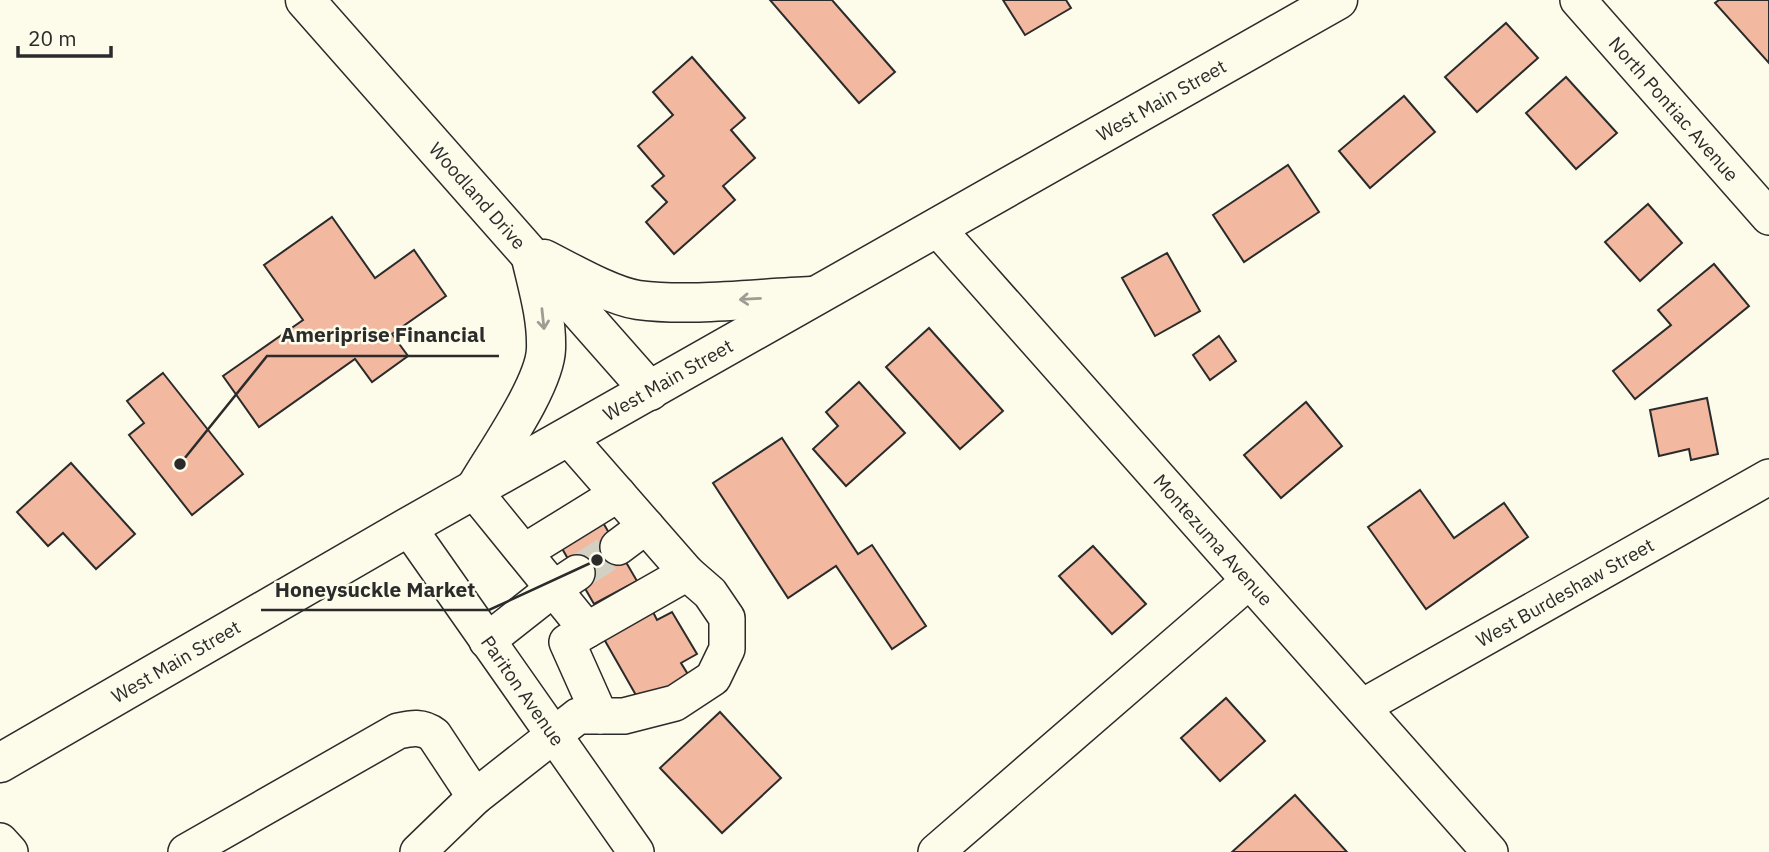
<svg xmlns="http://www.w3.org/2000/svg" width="1769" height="852" font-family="'IBM Plex Sans',sans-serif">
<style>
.building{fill:#f2b8a0;stroke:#2b2b2b;stroke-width:2}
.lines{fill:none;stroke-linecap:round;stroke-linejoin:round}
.minor-tunnel{stroke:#d3d1c4;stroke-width:35;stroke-dasharray:35 18;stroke-linecap:butt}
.minor-casing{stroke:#2b2b2b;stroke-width:38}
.major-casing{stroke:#2b2b2b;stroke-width:41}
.minor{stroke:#fdfbea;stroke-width:35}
.major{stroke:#fdfbea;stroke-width:38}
.oneway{stroke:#9e9d94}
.labels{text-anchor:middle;stroke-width:5;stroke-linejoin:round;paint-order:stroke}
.street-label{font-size:19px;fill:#2b2b2b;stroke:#fdfbea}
.leader{fill:none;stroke:#2b2b2b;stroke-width:2.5}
.callout-dot{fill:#2b2b2b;stroke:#fdfbea;stroke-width:2.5}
.callout-label{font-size:21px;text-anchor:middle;font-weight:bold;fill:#2b2b2b;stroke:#fdfbea;stroke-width:5;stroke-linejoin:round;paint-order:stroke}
</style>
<rect width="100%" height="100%" fill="#fdfbea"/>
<!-- building -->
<g class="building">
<polygon points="770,0 832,0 895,72 859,103"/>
<polygon points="1003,0 1066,0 1071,8 1025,35"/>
<polygon points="1719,0 1769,0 1769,63 1715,3"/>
<polygon points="1506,23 1538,58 1477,112 1445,77"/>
<polygon points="692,57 745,118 731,130 755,158 723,186 735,200 674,254 646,222 667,202 652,186 664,176 638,146 673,115 653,92"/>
<polygon points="1566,77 1617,133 1576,169 1526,113"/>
<polygon points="1404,96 1435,132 1370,188 1339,151"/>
<polygon points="1288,165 1319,212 1244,262 1213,215"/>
<polygon points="1648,204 1682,243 1640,281 1605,242"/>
<polygon points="332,217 375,278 414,250 446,296 392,334 408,356 372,382 355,359 259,427 223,376 303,320 264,265"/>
<polygon points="1167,253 1200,311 1155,336 1122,278"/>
<polygon points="1714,264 1749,306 1635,399 1613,371 1671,325 1658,310"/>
<polygon points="929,328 1003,411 960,449 886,367"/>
<polygon points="1219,336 1236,361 1210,380 1193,355"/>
<polygon points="163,373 243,474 192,515 129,435 144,423 127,401"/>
<polygon points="859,382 905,433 846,486 813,449 838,426 826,412"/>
<polygon points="1707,398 1718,454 1691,460 1689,449 1659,456 1650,410"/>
<polygon points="1306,402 1342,446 1281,498 1244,455"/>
<polygon points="782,438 858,554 872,545 926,626 892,649 836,566 788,598 713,483"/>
<polygon points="71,463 135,534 96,569 63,533 48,546 17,512"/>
<polygon points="1420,490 1454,538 1504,503 1528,537 1426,609 1368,527"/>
<polygon points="598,514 637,581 594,604 556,538"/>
<polygon points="1093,546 1146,604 1112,634 1059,576"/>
<polygon points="652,610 657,620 672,612 697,654 681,663 689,676 641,704 604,639"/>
<polygon points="1226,698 1265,741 1220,781 1181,738"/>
<polygon points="720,712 781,778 722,833 660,768"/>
<polygon points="1295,795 1347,852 1232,852"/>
</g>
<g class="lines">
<!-- minor-tunnel -->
<polyline class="minor-tunnel" points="577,573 618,547"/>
<!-- minor casing -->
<g class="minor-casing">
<g id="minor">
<path id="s1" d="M 1578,0 L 1769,217"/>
<path id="s2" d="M 936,227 L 1490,852"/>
<polyline points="474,491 587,630 687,573 568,437"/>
<path id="s3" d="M 408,527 L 636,852"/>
<polyline points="618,547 646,526"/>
<polyline points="524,552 618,494"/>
<polyline points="587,630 567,642 600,716"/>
<polyline points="487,641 553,589 577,573"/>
<path id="s4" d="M 1362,707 L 1769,477"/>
<polyline points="0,841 10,852"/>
<path d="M 186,852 L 398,731 C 412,728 422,726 434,735 L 475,797"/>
<polyline points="418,852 475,797 578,716 624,716 675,703 713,678 727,649 727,618 710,593 687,573"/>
<polyline points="936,852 1249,581"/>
</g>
</g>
<!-- major casing -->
<g class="major-casing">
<g id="major">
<path id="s5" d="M 305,0 L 650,391"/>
<path d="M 544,259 C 570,272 611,296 638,300 C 690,307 758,298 811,296"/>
<path d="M 475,489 C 494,456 545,385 546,349 C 547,318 538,288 531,258"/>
<path id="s6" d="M 0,763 L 408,527 L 1338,0"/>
</g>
</g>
<!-- minor -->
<use href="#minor" class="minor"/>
<!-- major -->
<use href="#major" class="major"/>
</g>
<!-- one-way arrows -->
<defs><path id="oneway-shaft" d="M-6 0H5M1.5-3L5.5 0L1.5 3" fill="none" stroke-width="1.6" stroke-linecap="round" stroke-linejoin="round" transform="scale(1.75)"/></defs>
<g class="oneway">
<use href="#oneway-shaft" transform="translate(750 299) rotate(177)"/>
<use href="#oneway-shaft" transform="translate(543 319) rotate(84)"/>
</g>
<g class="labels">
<!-- street labels -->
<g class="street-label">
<text dy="7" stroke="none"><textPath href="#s6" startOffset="1337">West Main Street</textPath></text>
<text dy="7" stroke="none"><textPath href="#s1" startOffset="145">North Pontiac Avenue</textPath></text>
<text dy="7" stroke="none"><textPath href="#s5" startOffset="261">Woodland Drive</textPath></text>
<text dy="7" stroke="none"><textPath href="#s6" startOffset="770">West Main Street</textPath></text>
<text dy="7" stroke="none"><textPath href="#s2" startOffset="418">Montezuma Avenue</textPath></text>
<text dy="7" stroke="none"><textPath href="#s4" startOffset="233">West Burdeshaw Street</textPath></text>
<text dy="7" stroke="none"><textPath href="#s6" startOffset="203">West Main Street</textPath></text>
<text dy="7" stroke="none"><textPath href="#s3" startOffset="200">Pariton Avenue</textPath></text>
</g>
</g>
<!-- callouts -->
<path class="leader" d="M180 464L267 356H499M597 560L489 610H261"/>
<g class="callout-dot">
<circle cx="180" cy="464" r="7"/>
<circle cx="597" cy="560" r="7"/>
</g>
<g class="callout-label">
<text x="383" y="342">Ameriprise Financial</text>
<text x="375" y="597">Honeysuckle Market</text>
</g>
<!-- scale -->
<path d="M18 46v10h93v-10" fill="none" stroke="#2b2b2b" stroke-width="3.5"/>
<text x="28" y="46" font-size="21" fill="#2b2b2b" stroke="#fdfbea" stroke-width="5" paint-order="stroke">20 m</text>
</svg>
